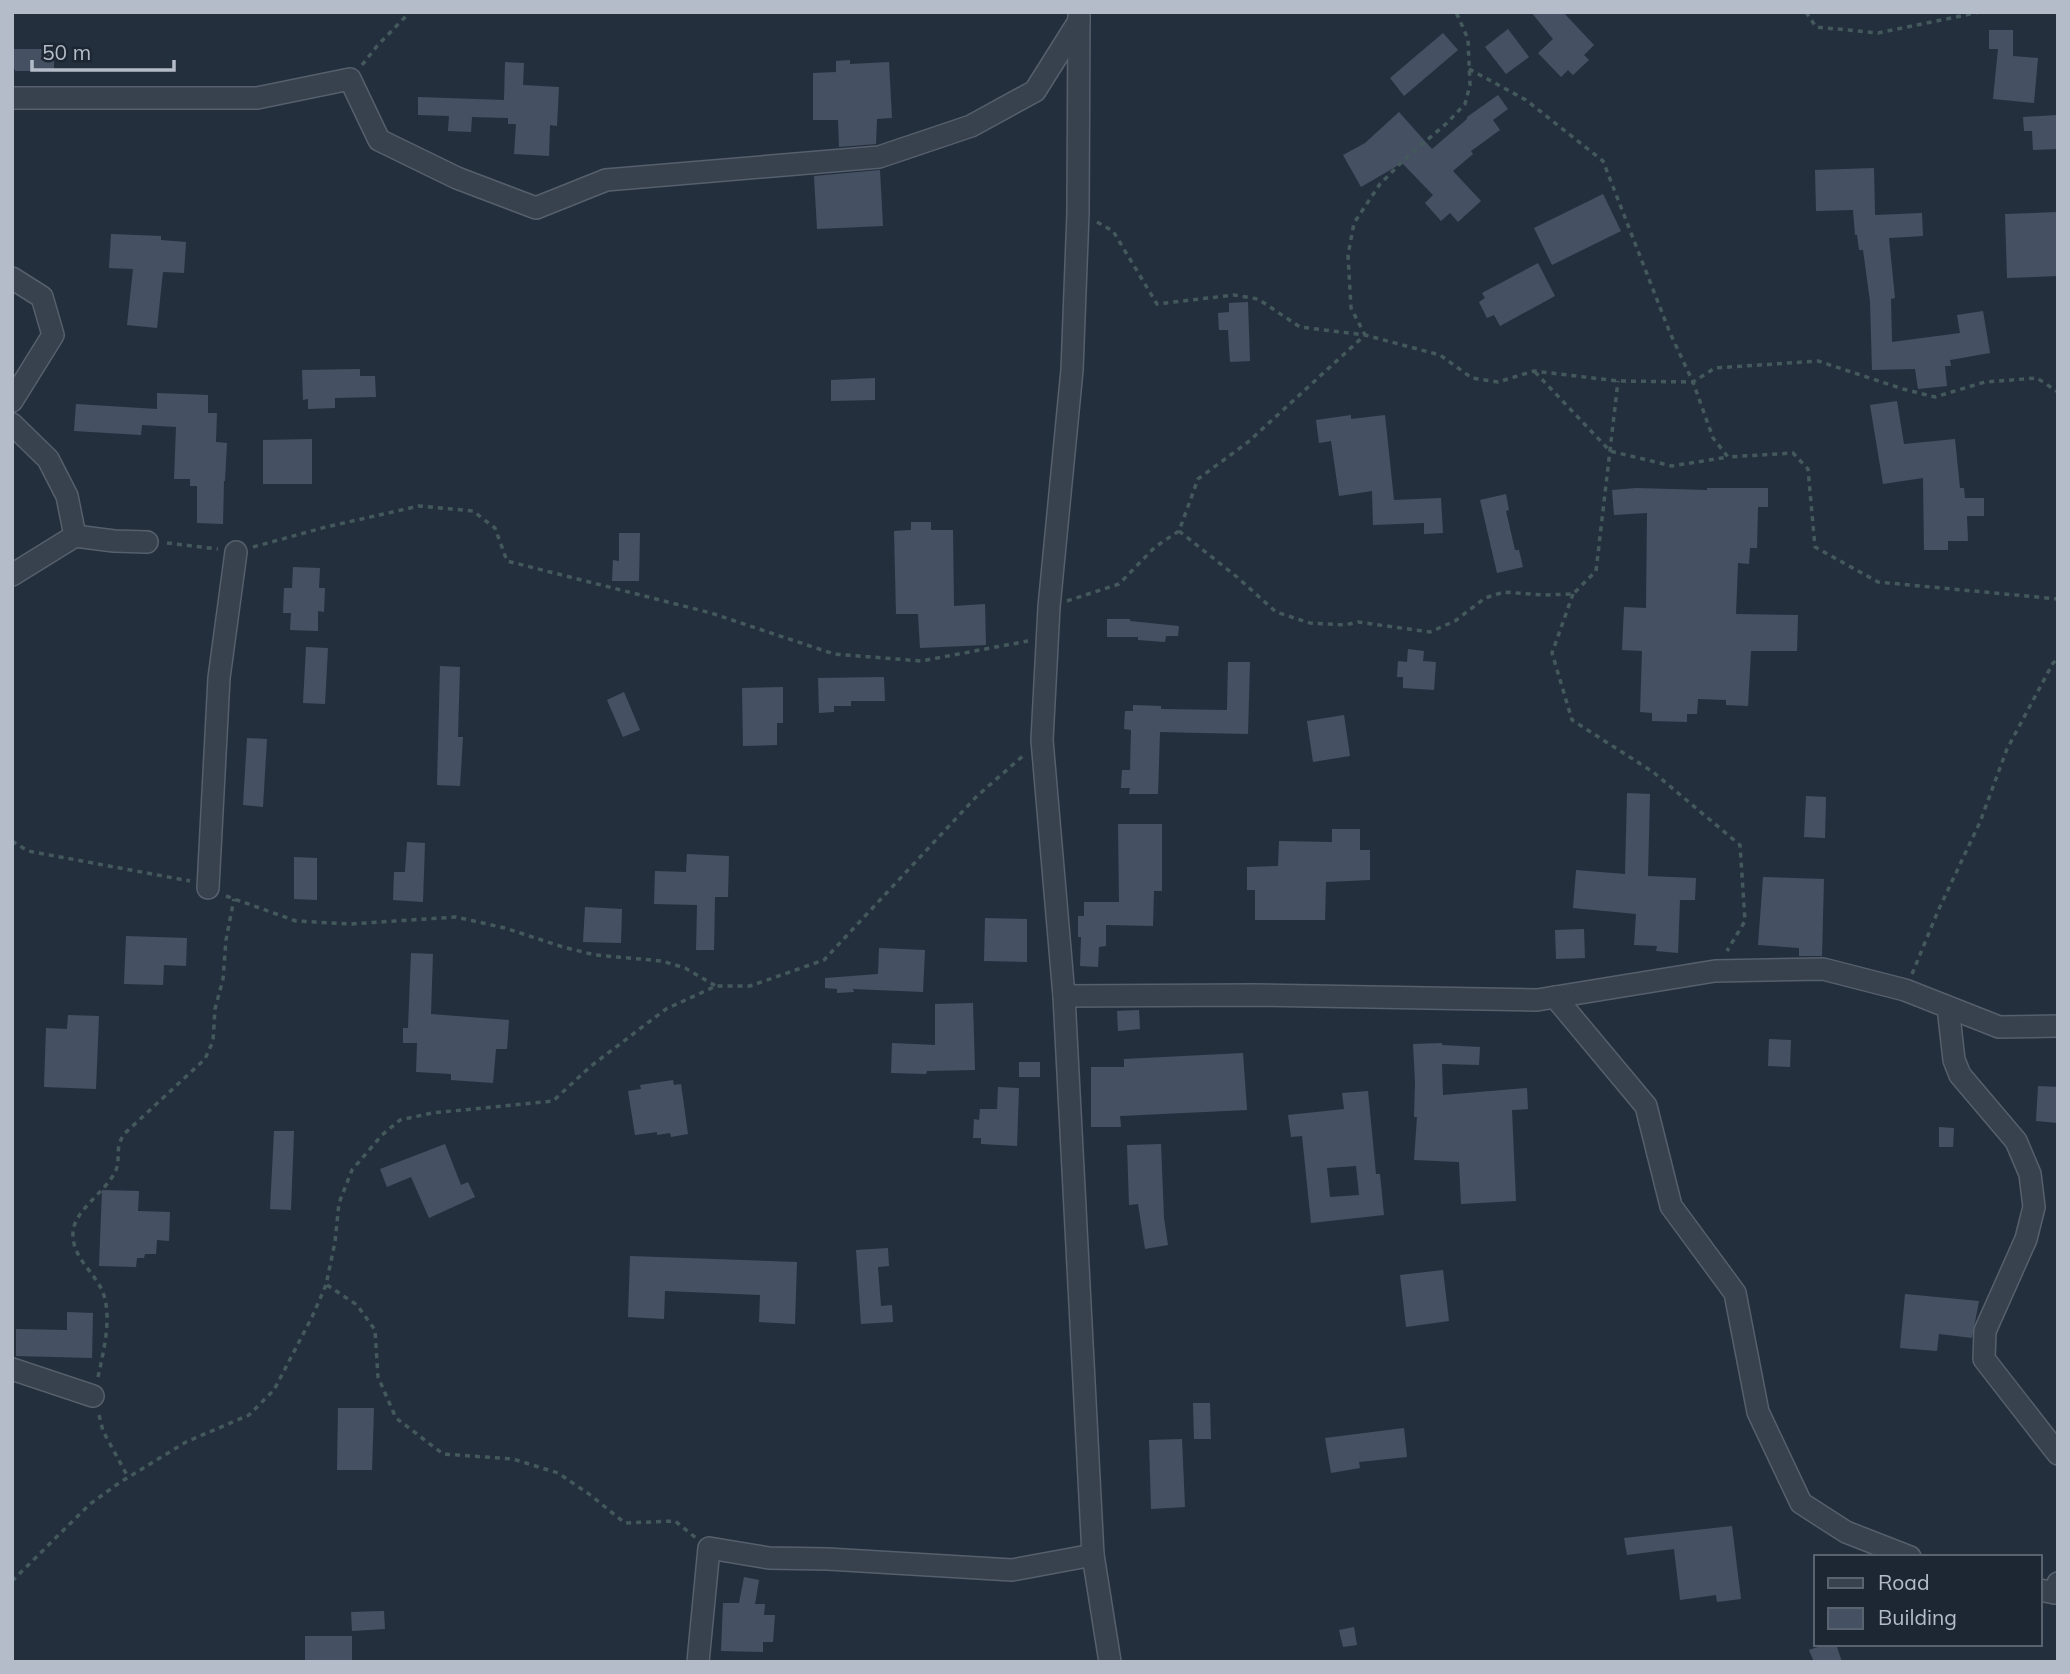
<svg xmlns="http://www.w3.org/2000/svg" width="2070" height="1674" font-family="Mulish,sans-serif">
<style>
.building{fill:#455162;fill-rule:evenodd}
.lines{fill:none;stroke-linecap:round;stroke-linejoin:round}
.minor-casing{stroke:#565f6c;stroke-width:24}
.path{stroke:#44595c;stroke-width:3.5;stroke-dasharray:5 5;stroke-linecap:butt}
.minor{stroke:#38414e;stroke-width:21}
</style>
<rect width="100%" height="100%" fill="#242f3e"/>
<!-- building -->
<g class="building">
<polygon points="1531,12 1563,12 1594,45 1584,55 1589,60 1573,75 1568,70 1561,77 1538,53 1553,39"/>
<polygon points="1508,29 1529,57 1506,74 1485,47"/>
<polygon points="1989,30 2013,30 2013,56 2038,58 2034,103 1993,99 1998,49 1989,49"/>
<polygon points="1443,33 1458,50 1404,96 1390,78"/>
<polygon points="12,49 54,49 54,69 42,69 42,71 15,71 15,69 12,69"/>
<polygon points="850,60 850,64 889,62 892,118 877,119 876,144 839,147 838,120 813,120 813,73 836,72 836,61"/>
<polygon points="505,62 524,63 523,85 559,87 557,126 550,125 549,156 514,154 516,124 508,124 508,118 472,117 471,132 448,131 449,116 418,115 418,97 504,100"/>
<polygon points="1498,95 1508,109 1493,120 1500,130 1471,151 1473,154 1453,171 1481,201 1458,222 1450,213 1441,221 1425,203 1433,195 1402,163 1361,187 1343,155 1365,143 1399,112 1432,149 1467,119 1467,117"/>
<polygon points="2058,115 2058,149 2033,150 2032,131 2024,131 2023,117"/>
<polygon points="1874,168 1875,215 1922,213 1923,236 1889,238 1895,298 1891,299 1892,342 1960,333 1957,315 1983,311 1990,353 1950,360 1951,366 1945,366 1947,386 1918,389 1915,369 1872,370 1870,301 1863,250 1859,250 1857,235 1855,235 1853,210 1816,211 1815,170"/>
<polygon points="880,170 883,226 817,229 814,176"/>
<polygon points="1603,194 1621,231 1552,265 1534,228"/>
<polygon points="2058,212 2058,276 2007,278 2005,214"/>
<polygon points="111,234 161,236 161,240 186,242 184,273 163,272 157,328 127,325 133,269 109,268"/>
<polygon points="1538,263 1555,296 1500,326 1494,315 1487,318 1479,302 1485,298 1482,293"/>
<polygon points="1248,302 1250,361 1230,362 1228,330 1219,330 1218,313 1229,312 1229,303"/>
<polygon points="360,369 360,376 375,376 376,397 335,398 335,408 308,409 308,399 303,400 302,370"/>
<polygon points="875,378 875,400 831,401 831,380"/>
<polygon points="157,393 208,395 208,413 217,413 216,442 227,443 225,481 224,481 223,524 197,523 197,486 190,486 190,479 174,479 176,427 142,425 141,435 74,431 76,404 157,409"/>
<polygon points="1897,401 1904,444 1955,439 1960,488 1964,488 1965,498 1984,498 1984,516 1967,516 1968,541 1948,541 1948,550 1924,550 1923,478 1883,484 1870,405"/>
<polygon points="1351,415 1351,419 1385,415 1394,500 1441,498 1443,533 1424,534 1424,523 1373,525 1372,491 1339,496 1331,441 1319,443 1316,420"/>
<polygon points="312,439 312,484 263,484 263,440"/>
<polygon points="1636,488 1707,490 1707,488 1768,488 1768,507 1758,507 1757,548 1750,548 1749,564 1738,563 1736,614 1798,615 1797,651 1751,651 1748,706 1726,705 1726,700 1698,699 1697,714 1687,714 1687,722 1652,721 1652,713 1640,712 1642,651 1622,650 1624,607 1646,608 1647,513 1614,515 1612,490"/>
<polygon points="1506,494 1509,510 1506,511 1515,550 1519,550 1523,567 1497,573 1480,500"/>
<polygon points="911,522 931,522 931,530 953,530 954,606 985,604 986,645 920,648 918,614 896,614 894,531 911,530"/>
<polygon points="619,533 640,533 639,581 612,581 613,560 619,561"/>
<polygon points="293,567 320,568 319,588 325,588 324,612 318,611 318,631 290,630 291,613 283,613 284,588 292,588"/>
<polygon points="1107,619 1130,619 1130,621 1179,626 1178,636 1166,636 1165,642 1138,640 1138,637 1107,637"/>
<polygon points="306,647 328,648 325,704 303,703"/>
<polygon points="1408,649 1424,651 1423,661 1436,662 1434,690 1403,688 1403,677 1397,677 1398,661 1407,662"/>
<polygon points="1228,662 1250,662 1248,734 1160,732 1158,794 1129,794 1130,788 1121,788 1122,770 1130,770 1131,730 1124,729 1125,711 1133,711 1133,705 1161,706 1161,709 1227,710"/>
<polygon points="440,666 460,667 458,737 463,737 460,786 437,785"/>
<polygon points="884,677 885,701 851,701 851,706 834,706 834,712 819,713 818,678"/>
<polygon points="783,687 783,723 777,723 777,745 743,746 742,688"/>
<polygon points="624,692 640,730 623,737 607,700"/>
<polygon points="1344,715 1350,756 1313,762 1307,721"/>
<polygon points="247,738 267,739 263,807 243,805"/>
<polygon points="1627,793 1650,794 1648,876 1696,878 1695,900 1680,900 1678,953 1656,951 1657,946 1634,945 1636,914 1573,908 1576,870 1625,874"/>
<polygon points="1806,796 1826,797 1825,838 1804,837"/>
<polygon points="1118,824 1162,824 1162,891 1154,891 1153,926 1106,925 1106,946 1099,947 1098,967 1080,966 1081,937 1078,937 1078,916 1084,916 1084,902 1119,902"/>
<polygon points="1332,829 1360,829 1360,850 1370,850 1370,880 1326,882 1325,920 1255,920 1255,890 1247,890 1247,867 1278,866 1279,841 1332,842"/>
<polygon points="407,842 425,843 423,902 393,900 394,872 405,872"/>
<polygon points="687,854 729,856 728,897 715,897 714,950 696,950 697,905 654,904 655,871 686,872"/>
<polygon points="294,857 317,858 317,900 294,899"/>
<polygon points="1763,877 1824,879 1822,956 1799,956 1799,948 1758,945"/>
<polygon points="585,907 622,909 621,943 583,942"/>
<polygon points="985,918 1027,919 1027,962 984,961"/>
<polygon points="1584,929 1585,958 1556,959 1555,930"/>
<polygon points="126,936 187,938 186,966 164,965 163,985 124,984"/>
<polygon points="879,948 925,950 923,992 853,989 854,992 837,993 837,989 825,988 825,978 878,974"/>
<polygon points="411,953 433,954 431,1014 509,1020 507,1049 496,1049 493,1083 451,1080 451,1074 416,1072 417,1043 403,1043 403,1028 408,1028"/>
<polygon points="973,1003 975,1070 927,1071 926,1074 891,1073 892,1043 935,1045 935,1004"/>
<polygon points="1139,1010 1140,1029 1118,1031 1117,1011"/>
<polygon points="68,1015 99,1016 96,1089 44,1087 46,1028 67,1029"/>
<polygon points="1769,1039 1791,1040 1790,1067 1768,1066"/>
<polygon points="1442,1043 1442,1045 1480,1047 1479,1065 1442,1064 1443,1095 1527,1088 1528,1109 1512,1110 1516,1201 1461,1204 1459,1162 1414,1160 1417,1117 1414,1117 1415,1082 1413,1044"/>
<polygon points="1243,1053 1247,1110 1120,1116 1121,1127 1091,1127 1091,1067 1124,1067 1124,1059"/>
<rect x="1019" y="1062" width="21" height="15"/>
<polygon points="673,1080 674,1085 681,1084 688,1134 671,1137 670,1133 657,1135 657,1132 635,1135 628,1091 641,1089 640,1085"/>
<polygon points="2038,1086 2058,1087 2058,1123 2036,1121"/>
<polygon points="998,1087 1019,1088 1017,1146 981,1144 981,1138 973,1138 974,1119 979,1120 980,1109 997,1109"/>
<path d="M 1368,1091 L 1376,1174 L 1380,1174 L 1384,1215 L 1311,1223 L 1302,1136 L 1291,1137 L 1288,1115 L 1344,1109 L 1342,1093 ZM 1356,1166 L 1359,1195 L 1330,1197 L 1327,1168 Z"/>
<polygon points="1939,1127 1954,1128 1953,1147 1939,1147"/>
<polygon points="274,1131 294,1131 291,1210 270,1209"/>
<polygon points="445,1144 461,1185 468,1182 475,1197 429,1218 411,1177 387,1187 380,1169"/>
<polygon points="1161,1144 1164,1218 1168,1245 1145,1249 1138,1204 1129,1205 1127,1145"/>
<polygon points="102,1190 139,1191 138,1211 170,1212 169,1241 157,1240 156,1254 145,1254 144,1258 137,1258 136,1267 99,1266"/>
<polygon points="888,1248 889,1266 878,1267 881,1306 892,1305 893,1322 861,1324 856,1250"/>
<polygon points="630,1256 797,1262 795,1324 759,1322 760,1295 665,1291 664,1319 628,1317"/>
<polygon points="1443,1270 1449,1321 1406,1327 1400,1275"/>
<polygon points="1905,1294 1979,1301 1972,1338 1939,1334 1937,1351 1900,1348"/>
<polygon points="67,1312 93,1313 92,1358 16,1356 16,1329 67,1330"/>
<polygon points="1193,1403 1210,1403 1211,1439 1194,1439"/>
<polygon points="338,1408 374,1408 372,1470 337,1470"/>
<polygon points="1404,1428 1407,1457 1359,1462 1360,1468 1331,1473 1325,1438"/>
<polygon points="1182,1439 1185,1507 1151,1509 1149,1440"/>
<polygon points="1732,1526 1741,1599 1717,1602 1716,1595 1680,1600 1674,1549 1627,1555 1624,1538"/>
<polygon points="744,1577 759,1580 755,1604 765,1604 764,1615 775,1615 773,1642 763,1642 763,1652 721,1651 723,1603 739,1603"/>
<polygon points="384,1611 385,1629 352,1631 351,1612"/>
<polygon points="1354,1627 1357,1645 1343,1647 1339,1630"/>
<rect x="305" y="1636" width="47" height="26"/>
<polygon points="1826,1644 1836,1644 1842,1662 1814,1662 1809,1650"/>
</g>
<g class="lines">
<!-- minor casing -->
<g class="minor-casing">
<g id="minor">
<polyline points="1079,12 1078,213 1072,370 1049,607 1042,740 1064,996 1093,1555 1110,1662"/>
<polyline points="12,98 257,98 350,79 379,140 457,178 536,208 606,180 879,157 971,126 1035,91 1079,21"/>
<polyline points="12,278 42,297 53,335 12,401"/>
<polyline points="12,424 48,459 67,496 75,536"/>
<polyline points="12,575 75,536 114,541 147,542"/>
<polyline points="208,888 219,678 236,552"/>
<polyline points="1064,996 1252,995 1537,1000 1715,971 1823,969 1905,990 1999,1027 2058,1026"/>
<polyline points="1555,997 1646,1106 1671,1206 1735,1293 1758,1412 1801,1503 1846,1532 1910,1557"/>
<polyline points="1948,1007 1954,1060 1960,1075 2016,1141 2030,1174 2034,1207 2026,1239 1985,1331 1984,1359 2058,1454"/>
<polyline points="12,1369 93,1396"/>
<polyline points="2040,1590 2055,1593 2058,1583"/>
<polyline points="698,1662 709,1548 769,1558 828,1559 1012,1570 1093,1555"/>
</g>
</g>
<!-- path -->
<g class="path">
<polyline points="1806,12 1816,27 1878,33 1980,12"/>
<polyline points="362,65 377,46 410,12"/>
<polyline points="1469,69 1526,100 1603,161 1670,333 1693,382 1715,368 1818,361 1903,389 1935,397 1985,382 2037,378 2058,392"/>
<polyline points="1097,222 1113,231 1157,304 1234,295 1258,299 1300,327 1365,335 1440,355 1472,378 1498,382 1534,371 1618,381 1693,382 1713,438 1728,457 1793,453 1808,469 1815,547 1878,582 2058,599"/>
<polyline points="1535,372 1610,451 1672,466 1728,457"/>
<polyline points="1179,531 1237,577 1276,612 1310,623 1345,625 1358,622 1430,632 1455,621 1485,598 1504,592 1543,595 1573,594 1596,571 1618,381"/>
<polyline points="167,543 218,549"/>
<polyline points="253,547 326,527 419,506 473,511 495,528 507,561 711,613 834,654 921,661 1028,641"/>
<polyline points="1573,594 1552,653 1572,720 1653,772 1740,845 1745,921 1727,951"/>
<polyline points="1067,601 1119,584 1155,547 1179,531 1198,479 1248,442 1365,335 1351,308 1348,255 1354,223 1380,184 1405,159 1447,123 1465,104 1470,85 1468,39 1456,12"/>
<polyline points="12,841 28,851 190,881"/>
<polyline points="226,896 296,921 350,924 456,917 505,928 563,947 595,955 662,961 685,968 716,986"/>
<polyline points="1912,974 1938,911 1980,822 2007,749 2053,663 2058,659"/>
<polyline points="327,1285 357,1305 375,1330 378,1377 396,1418 443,1454 513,1459 558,1473 589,1494 625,1523 675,1521 696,1538"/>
<path d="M 98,1377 C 104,1349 115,1308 98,1283 C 88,1267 74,1256 73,1236 C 71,1211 106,1193 116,1170 C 121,1158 114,1150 124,1134 L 205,1059 L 213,1041 L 215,1009 L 223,979 L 226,940 L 234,899"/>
<polyline points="99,1415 103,1431 128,1477"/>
<polyline points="12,1581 90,1504 119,1483 186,1442 249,1415 274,1390 312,1317 326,1285 335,1242 339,1203 352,1170 382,1135 400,1120 432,1113 553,1101 591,1066 666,1009 716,986 750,986 824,960 977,796 1024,755"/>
</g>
<!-- minor -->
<use href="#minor" class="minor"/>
</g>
<!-- border -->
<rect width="2070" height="1674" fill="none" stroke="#b4bcc9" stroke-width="28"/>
<!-- legend -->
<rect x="1814" y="1555" width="228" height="91" fill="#1d2633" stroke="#59626f" stroke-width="2"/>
<rect x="1828" y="1578" width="35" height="10" fill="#38414e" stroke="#59626f" stroke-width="2"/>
<text x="1878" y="1590" font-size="21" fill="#b4bcc9">Road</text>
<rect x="1828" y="1608" width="35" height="21" fill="#455162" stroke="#59626f" stroke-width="2"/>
<text x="1878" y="1625" font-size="21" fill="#b4bcc9">Building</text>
<!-- scale -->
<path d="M32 60v10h142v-10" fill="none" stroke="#b4bcc9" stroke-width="3.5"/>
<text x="42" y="60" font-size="21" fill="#b4bcc9" stroke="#1d2633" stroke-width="5" paint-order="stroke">50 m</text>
</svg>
